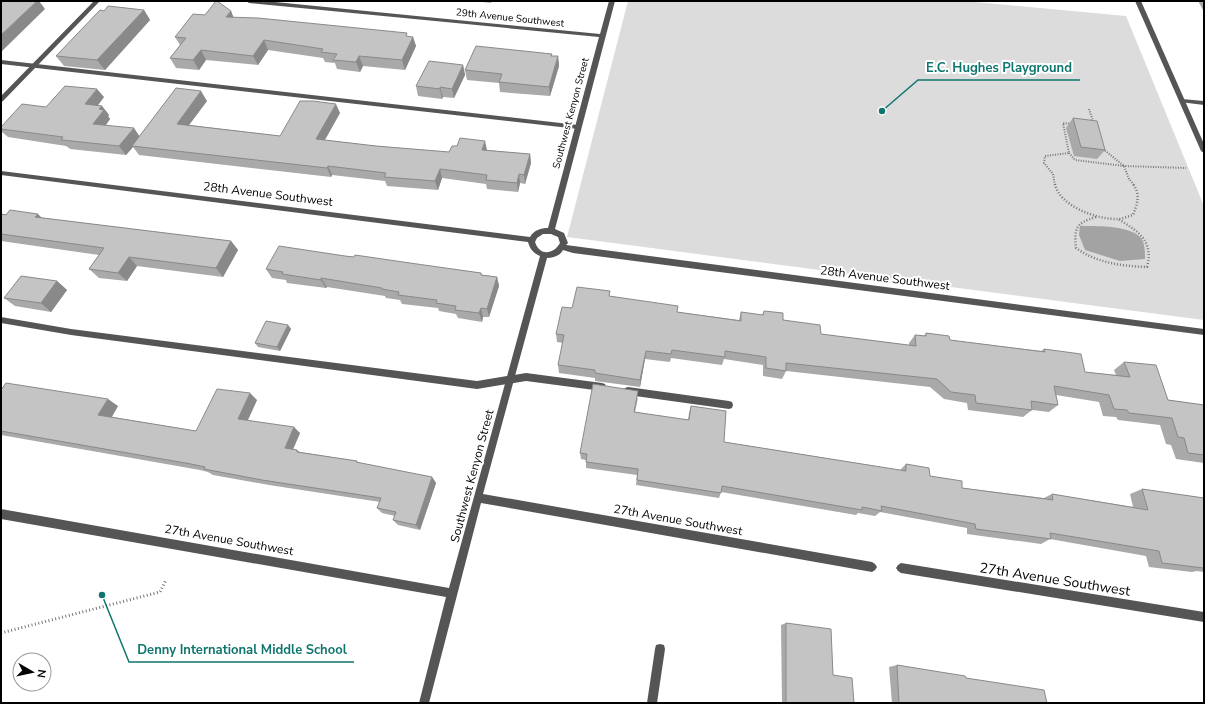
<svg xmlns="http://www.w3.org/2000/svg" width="1205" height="704" font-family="'Nunito Sans',sans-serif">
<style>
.green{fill:#dcdcdc}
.water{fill:#a3a3a3}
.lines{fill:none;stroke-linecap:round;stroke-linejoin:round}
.path-far2{stroke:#777;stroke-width:2;stroke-dasharray:1 1.5;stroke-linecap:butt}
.path-far1{stroke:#777;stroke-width:2.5;stroke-dasharray:1 2;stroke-linecap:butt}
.path{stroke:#777;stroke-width:3;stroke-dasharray:1 2.5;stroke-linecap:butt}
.service{fill:#555;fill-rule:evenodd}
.minor{fill:#555;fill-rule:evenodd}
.tertiary{fill:#555;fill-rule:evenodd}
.wall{fill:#a9a9a9}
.shaded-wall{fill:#898989}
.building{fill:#c4c4c4;stroke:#898989}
.labels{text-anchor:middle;stroke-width:4;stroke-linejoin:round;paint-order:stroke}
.far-street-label{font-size:10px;fill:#000;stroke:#fff}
.street-label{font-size:12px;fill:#000;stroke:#fff}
.near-street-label{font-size:14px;fill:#000;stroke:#fff}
.leader{fill:none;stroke:#0f766e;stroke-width:1.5}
.callout-dot{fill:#0f766e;stroke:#fff;stroke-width:1.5}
.callout-label{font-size:13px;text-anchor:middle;font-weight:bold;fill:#0f766e;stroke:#fff;stroke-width:4;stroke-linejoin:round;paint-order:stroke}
</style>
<rect width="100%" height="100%" fill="#fff"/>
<!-- green -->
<polygon class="green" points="628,1 964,1 1126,16 1204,206 1204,320 567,237"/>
<!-- water -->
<path class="water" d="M 1080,226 C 1095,226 1130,225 1141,238 C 1145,244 1145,252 1145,259 L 1120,261 L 1085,250 L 1079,235 Z"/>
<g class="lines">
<!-- path-far2 -->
<g class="path-far2">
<polyline points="1089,109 1094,124"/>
<polyline points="1103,149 1124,166 1129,179 1134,185"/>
<polyline points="1069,153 1075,160 1124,166 1186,168"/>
<polyline points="1055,185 1053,174 1044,163 1045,156 1069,153 1063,123 1072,124"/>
</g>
<!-- path-far1 -->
<g class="path-far1">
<path d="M 1055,184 C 1059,206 1098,220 1118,219 C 1123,219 1128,216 1133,215 C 1137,204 1141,195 1133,184"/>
<path d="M 1096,217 C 1076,223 1074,228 1076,248 C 1097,263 1121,266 1147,267 C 1154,241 1138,231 1118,219"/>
</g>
<!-- path -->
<polyline class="path" points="1,633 160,592 166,580"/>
<!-- service -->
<g class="service">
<polygon points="1,60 578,125 581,127 578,129 1,64"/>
<polygon points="1,317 71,329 477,381 526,373 602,383 605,384 606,387 605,390 602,391 526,381 477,389 71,335 1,323"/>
<polygon points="628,387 729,401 732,402 733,405 732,408 729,409 628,395 625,394 624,391 625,388"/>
<polygon points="660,644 664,645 665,649 657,703 647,703 655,649 656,645"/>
</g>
<!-- minor -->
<g class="minor">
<polygon points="94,1 100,1 3,101 1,102 1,96"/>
<path d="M 246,1 L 265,1 L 600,34 L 609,1 L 615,1 L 555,229 L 564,233 L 568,243 L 566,245 L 1204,329 L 1204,335 L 573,253 L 563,250 C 560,256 553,258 547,258 L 483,494 L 872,562 L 875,564 L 877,567 L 875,570 L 872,572 L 481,503 L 429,703 L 419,703 L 446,597 L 1,519 L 1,509 L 449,588 L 540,256 C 533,253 530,249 528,242 L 1,175 L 1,171 L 530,237 C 534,230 541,228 548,228 L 599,37 L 249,3 ZM 543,234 L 551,234 L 558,237 L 560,243 C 554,254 540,257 535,242 L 537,238 Z"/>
<polygon points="1182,99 1204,101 1204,105 1180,102 1180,100"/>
<polygon points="901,563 1204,612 1204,622 901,573 898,571 896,568 898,565"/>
</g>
<!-- tertiary -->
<polygon class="tertiary" points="1135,1 1141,1 1204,144 1204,153 1201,151"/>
</g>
<!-- wall -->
<g class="wall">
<polygon points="474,1 492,1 491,3"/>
<polygon points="1198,1 1204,1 1204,10 1203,10"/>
<polygon points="144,10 150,20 105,70 64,66 56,56 104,11"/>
<polygon points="231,11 233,17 413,37 416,46 405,70 363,66 360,72 337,69 335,63 325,62 323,58 268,50 258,65 206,60 199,70 176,68 170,58 180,45 175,37 205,15"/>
<polygon points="552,54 552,56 558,56 559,66 550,96 500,92 499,83 467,80 465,70"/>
<polygon points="463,65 465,75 454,98 443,97 442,99 418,96 416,86"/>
<polygon points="104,97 98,105 102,106 109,115 108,116 110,119 106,125 139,136 207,101 189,125 280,136 340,113 325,140 376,146 449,152 487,150 530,154 531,163 525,184 520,183 518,192 487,189 486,184 442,178 438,190 387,186 385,181 332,175 331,177 139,155 133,147 126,155 70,149 69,148 66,146 8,137 1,131 1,127 46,107"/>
<polygon points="1073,118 1105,150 1097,159 1074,156 1066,128"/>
<polygon points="1,214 43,218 231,241 238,250 223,277 137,266 127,281 99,278 89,269 99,255 1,241"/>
<polygon points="345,256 481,273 482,275 497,277 499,286 489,317 483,317 482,322 458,318 456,314 439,311 438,308 402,304 400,300 386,298 385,296 327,287 326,288 287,283 286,280 272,278 266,269"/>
<polygon points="57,281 67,290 51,312 15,306 4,298"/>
<polygon points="610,297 677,312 739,320 741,312 762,315 764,311 783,320 821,334 909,345 909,343 915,335 924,336 926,333 950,340 1041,351 1044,349 1085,372 1116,375 1114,370 1124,362 1168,400 1204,405 1204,463 1176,459 1171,445 1166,444 1160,425 1118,420 1116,417 1103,416 1099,402 1056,395 1058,405 1049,412 1032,410 1023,417 968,410 967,403 944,399 930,387 786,371 782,379 763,376 763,365 724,359 722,365 671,358 670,362 645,359 640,387 595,381 595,378 559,373 558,365 563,343 557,342 556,334"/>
<polygon points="288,325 291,329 280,351 258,347 255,343"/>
<polygon points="1,390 118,406 112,417 196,431 257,400 248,420 300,433 293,449 297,450 300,452 357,461 358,463 432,477 436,483 420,530 398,525 393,520 395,516 382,513 377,508 380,502 269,485 213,475 208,472 200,470 1,435"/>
<polygon points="638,398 635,412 688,420 689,413 691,406 724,442 900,470 906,464 930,476 962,488 1044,498 1052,494 1133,507 1130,494 1142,489 1204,498 1204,572 1197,571 1192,572 1149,567 1146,556 1050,539 1041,544 967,534 967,528 880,512 875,516 858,513 856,515 721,492 719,498 636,485 637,475 586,468 586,460 581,459 580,453"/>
<polygon points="786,623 854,703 782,703 781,625"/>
<polygon points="897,665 966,678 1047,703 892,703 889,667"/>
</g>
<!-- shaded-wall -->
<g class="shaded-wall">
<polygon points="37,1 39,1 45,9 1,52 1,35"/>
<polygon points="144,10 150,20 105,70 97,60"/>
<polygon points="231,11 235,21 226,17"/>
<polygon points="413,37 416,46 405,70 402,60"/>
<polygon points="264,40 268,50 258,65 253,56"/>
<polygon points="201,50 206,60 199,70 193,60"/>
<polygon points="359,56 363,66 360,72 356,62"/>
<polygon points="558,56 559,66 550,96 549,87"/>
<polygon points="463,65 465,75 454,98 452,89"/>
<polygon points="440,87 443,97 442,99 440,89"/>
<polygon points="97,89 104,97 92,113 85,104"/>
<polygon points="201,91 207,101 183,133 177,124"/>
<polygon points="336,104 340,113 320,148 316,139"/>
<polygon points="102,106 109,115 108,116 110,119 100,133 93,124 99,109"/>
<polygon points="134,128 140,137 132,146 133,147 126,155 119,146"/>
<polygon points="485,141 487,150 482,150"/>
<polygon points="530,154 531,163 525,184 524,175"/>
<polygon points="328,166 332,175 331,177 327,168"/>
<polygon points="440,169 442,178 438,190 435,181"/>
<polygon points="519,174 520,183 518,192 517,183"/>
<polygon points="38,214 47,223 35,217"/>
<polygon points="231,241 238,250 223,277 216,268"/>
<polygon points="129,257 137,266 127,281 118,273"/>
<polygon points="497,277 499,286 489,317 487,309"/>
<polygon points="321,278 327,287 326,288 321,280"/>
<polygon points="57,281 67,290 51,312 41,303"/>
<polygon points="481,308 483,317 482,322 479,313"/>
<polygon points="288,325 291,329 280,351 277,347"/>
<polygon points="646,351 645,359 640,387 640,380"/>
<polygon points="250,393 257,400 245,426 238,419"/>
<polygon points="108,399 118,406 109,421 98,415"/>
<polygon points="294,427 300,433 291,454 285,448"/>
<polygon points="432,477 436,483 420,530 416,525"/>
</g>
<!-- building -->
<g class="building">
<polygon points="1,1 37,1 1,35"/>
<polygon points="216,1 217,1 231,11 226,17 258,18 407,33 406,36 413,37 402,60 359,56 356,62 333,60 337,54 321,52 323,49 264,40 253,56 201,50 193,60 170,58 186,38 175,37 193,14 205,15"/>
<polygon points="108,6 144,10 97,60 56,56 100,10 104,11"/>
<polygon points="476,46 552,54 551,56 558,56 549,87 499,82 502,74 465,70"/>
<polygon points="429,61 463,65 452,89 440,87 440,89 416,86"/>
<polygon points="65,86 97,89 85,104 102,106 99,109 104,110 93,124 134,128 119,146 62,140 61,140 63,137 1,129 1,127 22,104 46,107"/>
<polygon points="176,88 201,91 177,124 280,136 300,101 313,101 336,104 316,139 376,146 449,152 452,146 457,146 460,138 485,141 482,150 530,154 524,175 519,174 517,183 486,180 487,175 440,169 435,181 384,177 386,173 328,166 327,168 132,146"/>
<polygon points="1073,118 1097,121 1105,150 1081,147"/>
<polygon points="10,210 38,214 35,217 231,241 216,268 129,257 118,273 89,269 104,248 1,234 1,214 6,215"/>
<polygon points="279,246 345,256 354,257 355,255 410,263 481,273 481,275 497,277 487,309 481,308 479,313 455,310 456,306 436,303 437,300 398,295 399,292 382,289 382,288 321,278 321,280 282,274 283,272 266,269"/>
<polygon points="21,276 57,281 41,303 4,298"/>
<polygon points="577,287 610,291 609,296 678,306 677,312 741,321 741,312 763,315 764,311 783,313 783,320 820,325 821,334 916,346 915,335 926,336 926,333 949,336 950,340 1045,352 1044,349 1081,354 1085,372 1130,377 1124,362 1156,365 1168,400 1204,405 1204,455 1188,453 1184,438 1178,437 1172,418 1129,413 1127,410 1114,409 1109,395 1054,386 1058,405 1031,401 1032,410 976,403 975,395 951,392 937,379 786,363 786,371 766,368 766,357 725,351 725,357 672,350 671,354 646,351 640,380 595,373 595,370 558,365 564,335 556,334 562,307 572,308"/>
<polygon points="266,321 288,325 277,347 255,343"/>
<polygon points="6,383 108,399 98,415 196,431 217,389 250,393 238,419 294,427 285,448 297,450 297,452 357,461 356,462 432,477 416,525 393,520 396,512 377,508 381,498 262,480 204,469 205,467 191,464 1,431 1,390"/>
<polygon points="593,384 638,391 634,412 689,420 691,406 726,411 724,442 906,471 906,464 929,468 930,476 962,481 962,488 1053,500 1052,494 1148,510 1142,489 1204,498 1204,568 1162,563 1159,551 1050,533 1051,539 976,529 975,524 881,506 882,511 862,507 862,510 722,486 721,493 637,480 638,469 586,462 587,454 580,453"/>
<polygon points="786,623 831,629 833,675 852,678 854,703 786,703"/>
<polygon points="897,665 965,676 966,678 1044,690 1047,703 899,703"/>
</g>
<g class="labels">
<!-- far-street labels -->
<g class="far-street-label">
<text transform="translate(510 17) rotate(6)" y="4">29th Avenue Southwest</text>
<text transform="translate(570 113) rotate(-75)" y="4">Southwest Kenyon Street</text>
</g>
<!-- street labels -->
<g class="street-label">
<text transform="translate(268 194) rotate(7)" y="4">28th Avenue Southwest</text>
<text transform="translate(885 278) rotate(7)" y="4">28th Avenue Southwest</text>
<text transform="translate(472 476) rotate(-75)" y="4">Southwest Kenyon Street</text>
<text transform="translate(678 520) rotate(10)" y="4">27th Avenue Southwest</text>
<text transform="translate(229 540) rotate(10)" y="4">27th Avenue Southwest</text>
</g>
<!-- near-street labels -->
<g class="near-street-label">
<text transform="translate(1055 579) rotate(9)" y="5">27th Avenue Southwest</text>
</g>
</g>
<!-- callouts -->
<path class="leader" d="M882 111L918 80H1080M102 595L129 662H354"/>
<g class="callout-dot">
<circle cx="882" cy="111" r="4"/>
<circle cx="102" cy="595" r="4"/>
</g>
<g class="callout-label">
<text x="999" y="72">E.C. Hughes Playground</text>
<text x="242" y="654">Denny International Middle School</text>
</g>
<!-- border -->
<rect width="1205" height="704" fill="none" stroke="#000000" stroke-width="4"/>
<!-- north arrow -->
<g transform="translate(32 672) rotate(99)"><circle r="19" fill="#ffffff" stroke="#999999"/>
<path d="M0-3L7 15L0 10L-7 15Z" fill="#000000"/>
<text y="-6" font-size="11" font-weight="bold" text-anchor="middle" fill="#000000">N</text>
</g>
</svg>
